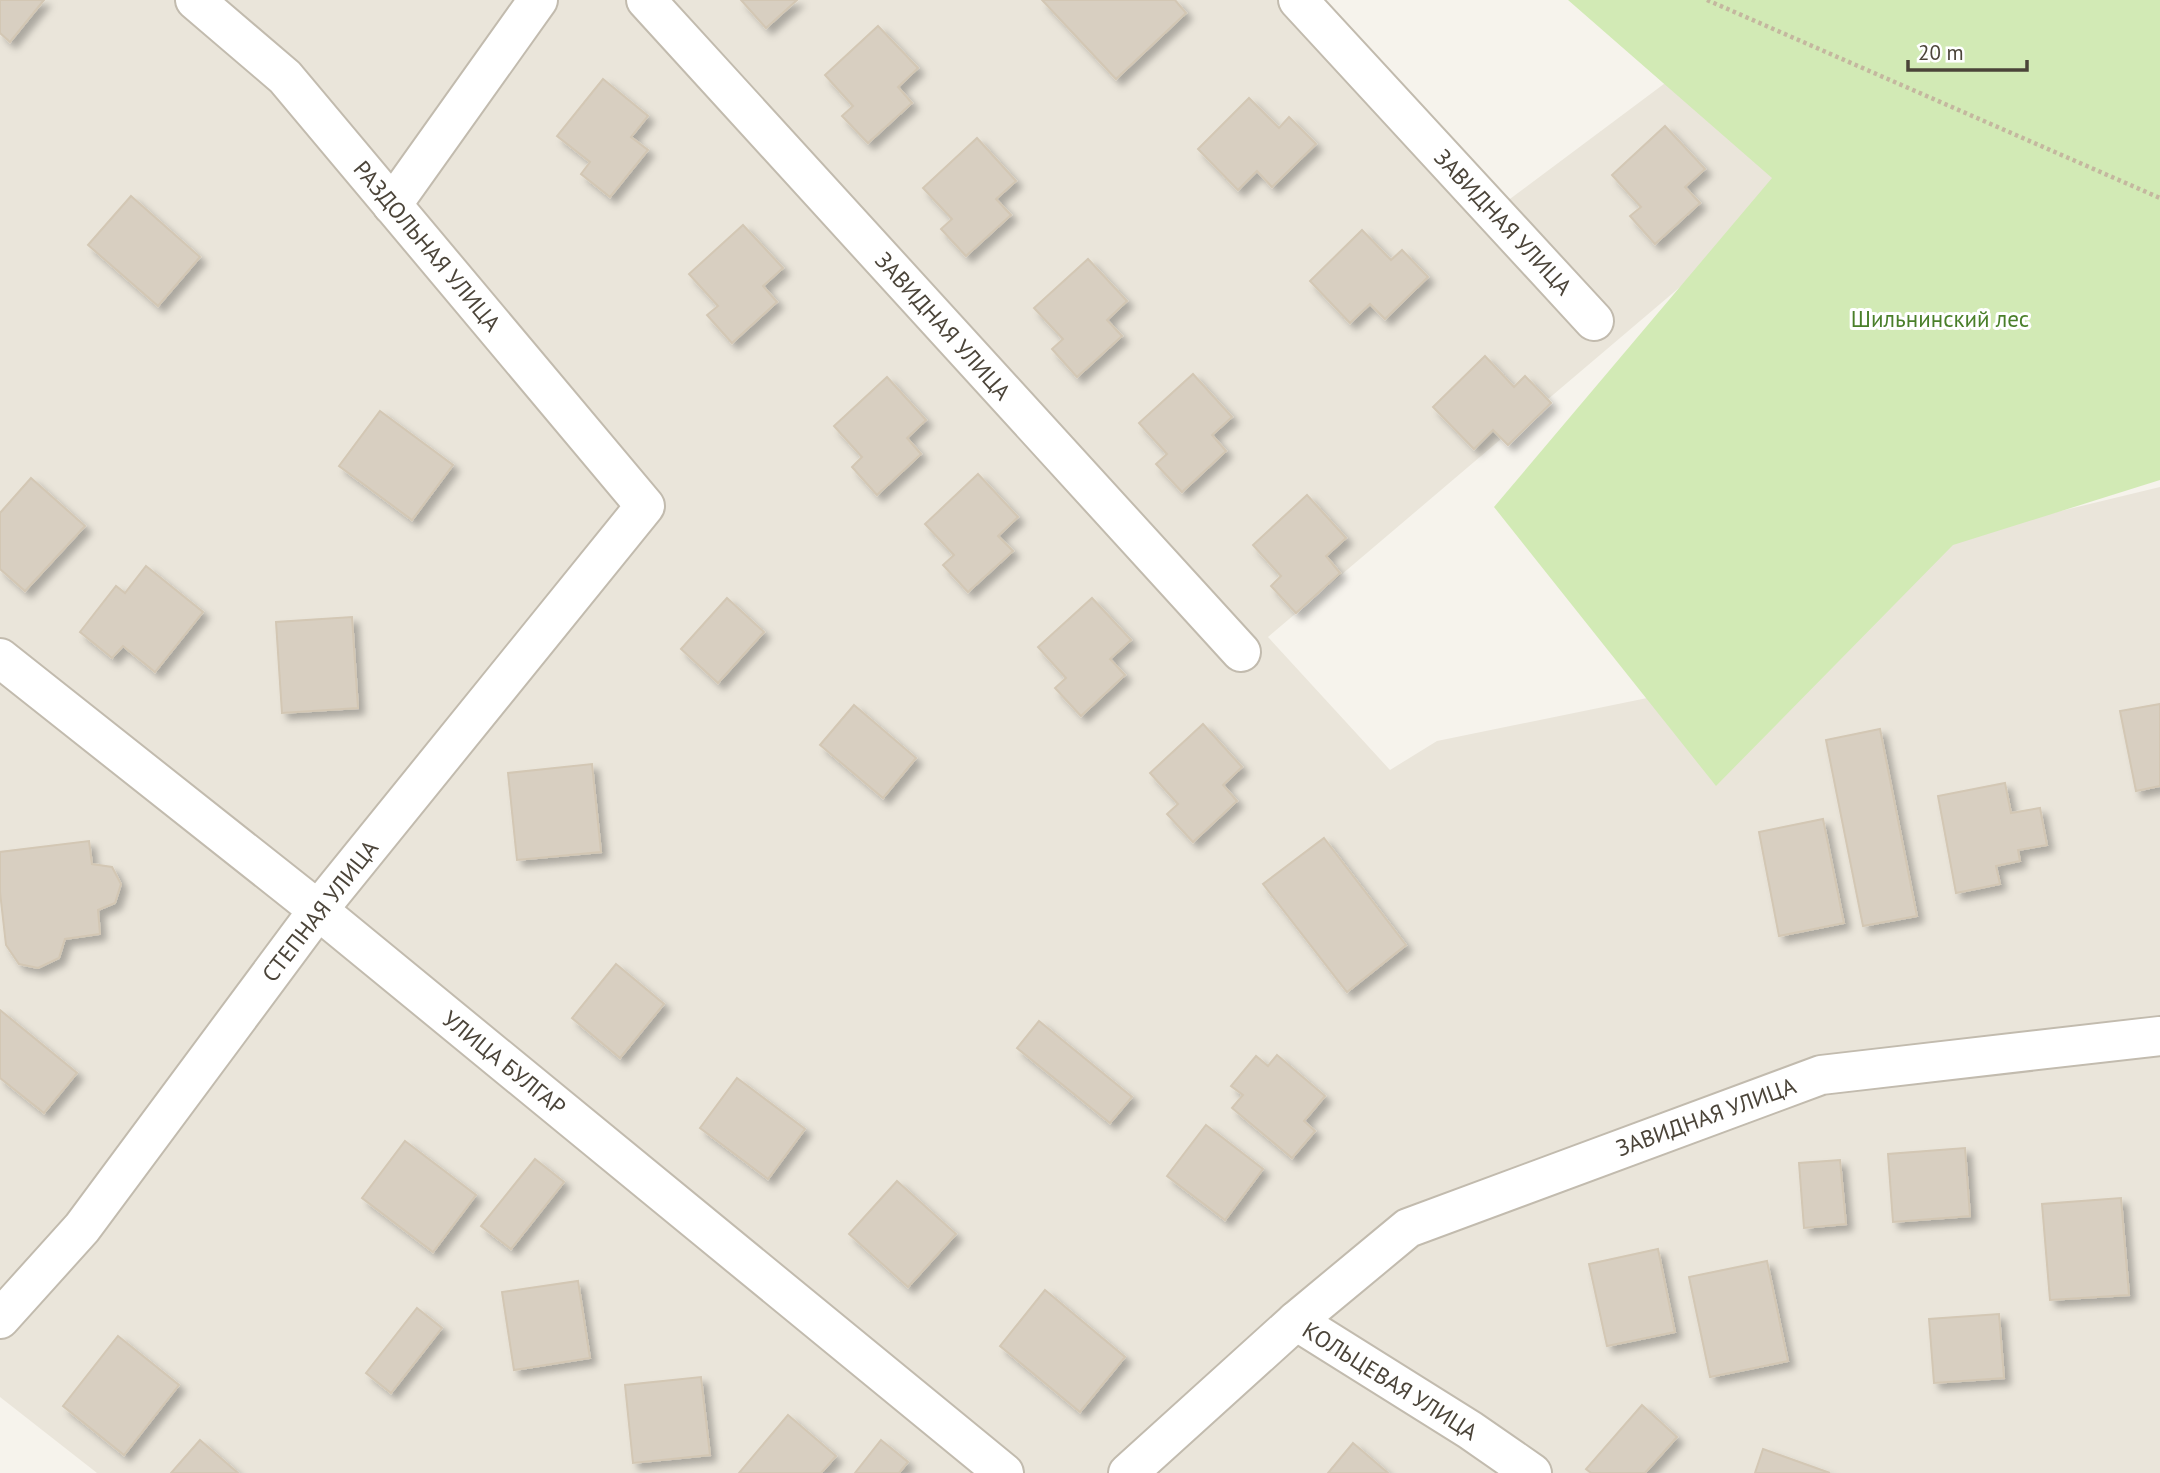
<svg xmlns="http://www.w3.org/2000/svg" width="2160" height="1473" font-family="'PT Sans',sans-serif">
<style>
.residential{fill:#eae5da}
.green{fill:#d2eab5}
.building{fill:#d8cfc1;stroke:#d3c7b4;stroke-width:2;filter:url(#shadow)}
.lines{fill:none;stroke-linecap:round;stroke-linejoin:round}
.minor-casing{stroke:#c2bbae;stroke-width:42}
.path{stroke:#c4b79f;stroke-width:4.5;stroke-dasharray:3.5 3.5;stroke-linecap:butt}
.minor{stroke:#fff;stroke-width:38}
.labels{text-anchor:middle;stroke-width:6;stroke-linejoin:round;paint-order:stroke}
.street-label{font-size:23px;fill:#4b4439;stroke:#fff}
.park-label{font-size:23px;fill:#4a7f2a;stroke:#fff}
</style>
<defs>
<filter id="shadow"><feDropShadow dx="6" dy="6" stdDeviation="3.5" flood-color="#0004"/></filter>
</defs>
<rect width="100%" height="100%" fill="#f6f3ec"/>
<!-- residential -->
<polygon class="residential" points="0,0 1292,0 1479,222 1700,57 1806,180 1268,637 1390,770 1437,741 1701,687 1891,552 2160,487 2160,1473 97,1473 0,1397"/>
<!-- green -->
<polygon class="green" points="1568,0 2160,0 2160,480 1953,545 1716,786 1494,507 1772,178"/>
<!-- building -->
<g class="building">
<polygon points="0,0 44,0 10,42 0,33"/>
<polygon points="741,0 797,0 766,28"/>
<polygon points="1042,0 1175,0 1186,13 1116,79"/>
<polygon points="878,26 918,68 898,87 912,103 868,143 842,116 853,106 825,75"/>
<polygon points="603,79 648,116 631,137 648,150 610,197 581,174 590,162 557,136"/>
<polygon points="1249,98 1279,128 1289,117 1316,144 1272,187 1257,171 1238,190 1198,149"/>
<polygon points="1665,126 1705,169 1685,187 1700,203 1655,244 1630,216 1641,207 1612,175"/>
<polygon points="977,138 1016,181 996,199 1011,215 966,256 941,229 952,219 923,188"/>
<polygon points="131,196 200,257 158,306 88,245"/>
<polygon points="743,225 783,268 763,286 777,302 732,343 707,315 718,306 689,274"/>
<polygon points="1362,230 1391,260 1402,250 1428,277 1385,319 1370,304 1350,323 1310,281"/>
<polygon points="1088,259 1127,301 1107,320 1122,336 1077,377 1052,349 1063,339 1034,308"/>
<polygon points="1485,356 1514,387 1525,376 1551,403 1508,445 1493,430 1474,449 1433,407"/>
<polygon points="1193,374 1232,417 1212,435 1226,451 1182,492 1156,464 1167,454 1139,423"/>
<polygon points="887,377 926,420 907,438 921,454 877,495 852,467 862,457 834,426"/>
<polygon points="380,411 453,465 412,520 339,466"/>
<polygon points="978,474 1018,517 998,536 1013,551 968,592 943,565 954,555 925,524"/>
<polygon points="31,478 85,526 25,591 0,569 0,513"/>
<polygon points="1307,495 1346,538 1326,556 1340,573 1296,613 1271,586 1281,576 1253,545"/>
<polygon points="146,566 203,612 155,672 123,646 112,658 80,632 116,586 125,593"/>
<polygon points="727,598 764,632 718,683 681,649"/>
<polygon points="1092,598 1131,640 1110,659 1125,675 1081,716 1055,688 1066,678 1038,647"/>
<polygon points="352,617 358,708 282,713 276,622"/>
<polygon points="2160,704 2160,786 2136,791 2120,711"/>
<polygon points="854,705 916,758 883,798 820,745"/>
<polygon points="1203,724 1242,767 1223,785 1237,801 1193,842 1167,814 1178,804 1150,773"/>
<polygon points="1880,729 1917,916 1863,926 1826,740"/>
<polygon points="592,764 601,852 517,860 508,773"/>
<polygon points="2005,783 2011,813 2040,808 2047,845 2018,850 2020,861 1996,866 2000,884 1956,893 1938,796"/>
<polygon points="1823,819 1844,923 1779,936 1759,832"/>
<polygon points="1324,838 1406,945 1347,992 1263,884"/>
<polygon points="89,841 92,864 112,867 121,884 115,903 98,910 100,934 65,939 59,958 38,968 19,964 6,945 0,892 0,852"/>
<polygon points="616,964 664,1004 620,1058 572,1018"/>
<polygon points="0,1010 77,1073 44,1113 0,1078"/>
<polygon points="1039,1021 1132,1097 1110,1123 1017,1048"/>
<polygon points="1277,1055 1325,1096 1304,1121 1315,1131 1292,1158 1232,1108 1243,1095 1231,1086 1256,1056 1268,1066"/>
<polygon points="737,1078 805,1129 768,1179 700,1128"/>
<polygon points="1206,1125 1263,1169 1225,1220 1167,1176"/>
<polygon points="405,1141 476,1195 433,1252 362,1198"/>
<polygon points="1965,1148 1970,1216 1893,1222 1888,1154"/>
<polygon points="535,1159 564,1182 511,1249 481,1226"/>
<polygon points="1840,1160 1846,1224 1804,1228 1799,1163"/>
<polygon points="897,1181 956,1234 908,1287 849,1234"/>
<polygon points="2121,1198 2129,1295 2050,1300 2042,1204"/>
<polygon points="1658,1249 1675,1332 1607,1346 1589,1264"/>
<polygon points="1767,1261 1788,1361 1710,1377 1689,1277"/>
<polygon points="578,1281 590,1358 514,1370 502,1292"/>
<polygon points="1045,1290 1125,1357 1080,1412 1000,1346"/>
<polygon points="417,1308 442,1328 391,1393 366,1373"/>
<polygon points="1999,1314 2004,1378 1934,1383 1929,1319"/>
<polygon points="118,1336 179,1385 124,1455 63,1406"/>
<polygon points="701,1377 710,1455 633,1463 625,1385"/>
<polygon points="1642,1405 1677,1437 1645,1473 1591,1473 1586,1469"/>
<polygon points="788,1415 836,1456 821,1473 739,1473"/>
<polygon points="200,1440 238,1473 171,1473"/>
<polygon points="881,1440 908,1462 899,1473 855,1473"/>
<polygon points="1353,1443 1388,1473 1328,1473"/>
<polygon points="1763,1449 1830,1473 1755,1473"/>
</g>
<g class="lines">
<!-- minor casing -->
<g class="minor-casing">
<g id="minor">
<polyline points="646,0 1241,652"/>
<polyline points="1298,0 1594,321"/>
<polyline points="392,205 538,0"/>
<polyline points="0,658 318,910 1004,1473"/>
<polyline points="0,1319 82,1228 318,910 645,506 285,77 195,0"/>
<polyline points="1296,1321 1470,1430 1532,1473"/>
<polyline points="1128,1473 1296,1321 1408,1228 1821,1075 2160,1036"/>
</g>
</g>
<!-- path -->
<polyline class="path" points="1707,0 2160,198"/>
<!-- minor -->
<use href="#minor" class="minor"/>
</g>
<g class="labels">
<!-- street labels -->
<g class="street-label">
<text transform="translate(1503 222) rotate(47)" y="8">ЗАВИДНАЯ УЛИЦА</text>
<text transform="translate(427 246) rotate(50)" y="8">РАЗДОЛЬНАЯ УЛИЦА</text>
<text transform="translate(943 326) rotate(48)" y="8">ЗАВИДНАЯ УЛИЦА</text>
<text transform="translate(320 911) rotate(-52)" y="8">СТЕПНАЯ УЛИЦА</text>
<text transform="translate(504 1063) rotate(39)" y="8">УЛИЦА БУЛГАР</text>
<text transform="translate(1706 1117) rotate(-20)" y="8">ЗАВИДНАЯ УЛИЦА</text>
<text transform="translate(1390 1381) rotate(32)" y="8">КОЛЬЦЕВАЯ УЛИЦА</text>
</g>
<!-- park labels -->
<g class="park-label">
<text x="1940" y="327">Шильнинский лес</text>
</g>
</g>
<!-- scale -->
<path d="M1908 60v10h119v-10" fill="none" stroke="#4b4439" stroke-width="3.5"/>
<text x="1918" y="60" font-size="21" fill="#4b4439" stroke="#ffffff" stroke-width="5" paint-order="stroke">20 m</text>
</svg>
